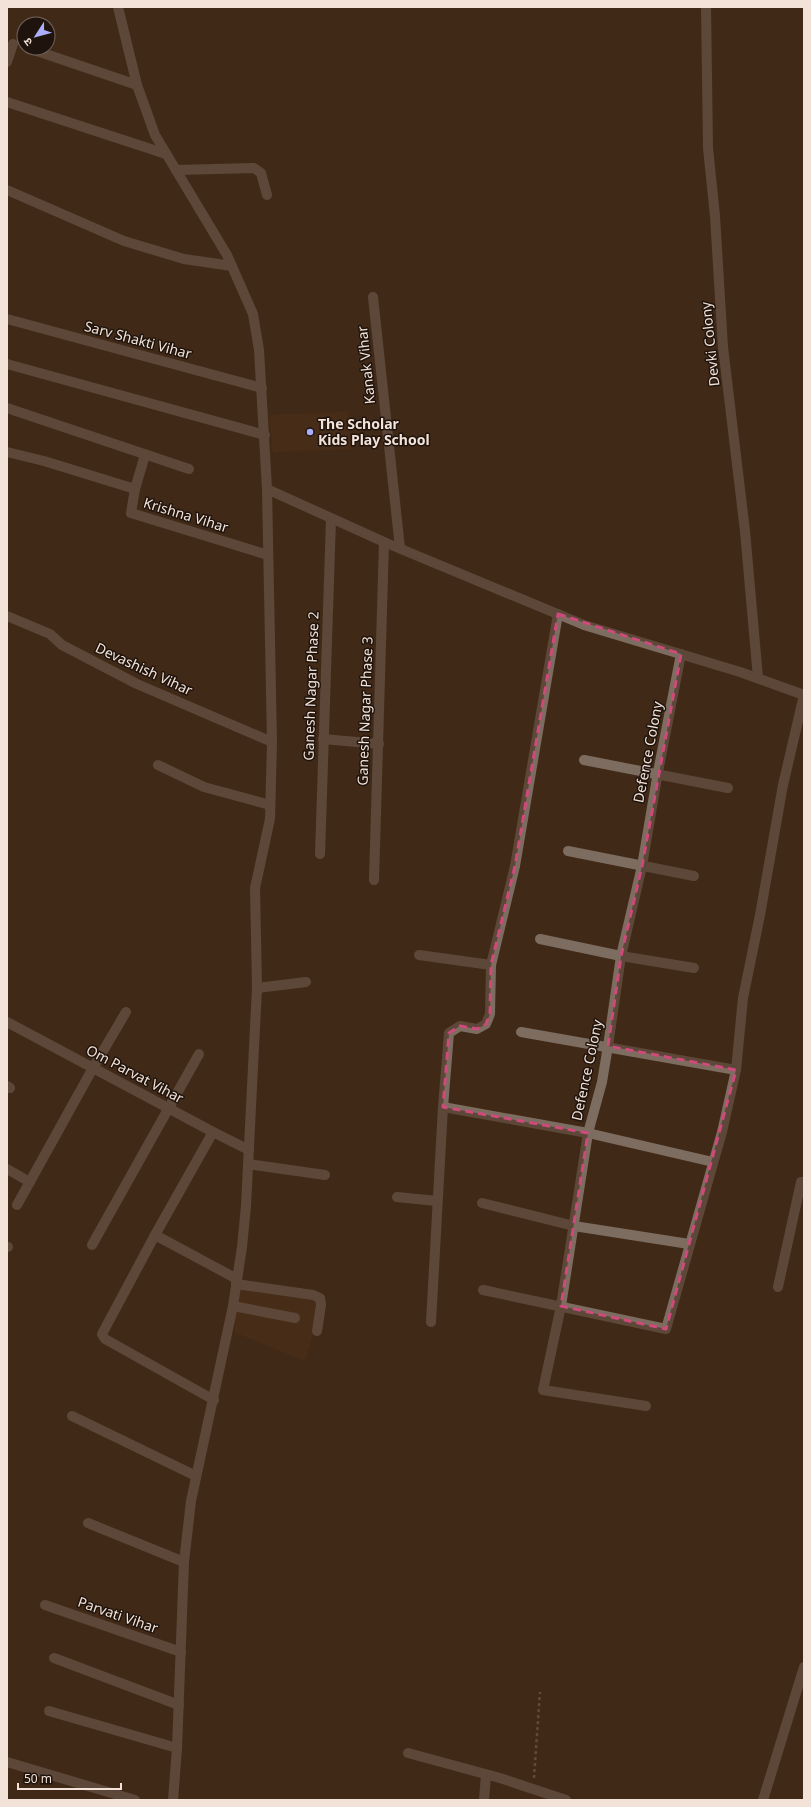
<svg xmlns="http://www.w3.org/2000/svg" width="811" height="1807" font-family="'Noto Sans','Noto Sans Devanagari',sans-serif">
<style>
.built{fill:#4e3019}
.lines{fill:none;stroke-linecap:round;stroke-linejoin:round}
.path{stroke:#877263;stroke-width:2.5;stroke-dasharray:3 3;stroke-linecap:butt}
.minor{stroke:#7d6c60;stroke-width:10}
.marked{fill:none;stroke:#ce4a7a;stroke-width:3;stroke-dasharray:8 5;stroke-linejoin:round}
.poi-dot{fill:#abaffb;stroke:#1f140d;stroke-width:1.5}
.labels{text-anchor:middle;stroke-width:3;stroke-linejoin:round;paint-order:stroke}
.street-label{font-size:14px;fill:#f2e2d7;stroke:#1f140d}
.poi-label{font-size:14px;font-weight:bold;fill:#f2e2d7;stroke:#1f140d;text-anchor:start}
</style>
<rect width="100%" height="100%" fill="#412917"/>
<!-- built -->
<g class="built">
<polygon points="348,412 351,449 273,452 269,415"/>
<polygon points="240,1289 313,1298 318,1303 313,1334 305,1361 234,1332"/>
</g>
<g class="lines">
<!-- path -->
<polyline class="path" points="534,1778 540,1692"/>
<!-- minor -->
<g class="minor">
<polyline points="118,7 137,85 155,135 227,255 253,314 259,350 267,489 272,742 270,819 255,888 257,988 246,1206 242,1247 233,1306 191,1501 184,1562 177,1748 173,1800"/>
<polyline points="706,7 708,148 715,216 723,347 745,531 758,678"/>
<polyline points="28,48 137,85"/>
<polyline points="7,62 13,44"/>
<polyline points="7,102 166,154"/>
<polyline points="176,170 254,168 261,173 267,195"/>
<polyline points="7,190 124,241 184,259 232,266"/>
<polyline points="373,297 400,548"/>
<polyline points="7,319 262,388"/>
<polyline points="7,364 265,435"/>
<polyline points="7,408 189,469"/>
<polyline points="7,452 44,461 135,489 131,513 268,555"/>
<polyline points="135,489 145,455"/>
<polyline points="267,489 384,542 584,625 740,672 804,695"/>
<polyline points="7,616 50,634 62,645 137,684 272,742"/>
<polyline points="323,739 379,744"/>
<polyline points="584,760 728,788"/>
<polyline points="158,765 204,787 270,805"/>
<polyline points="568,851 694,876"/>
<polyline points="320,854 331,519"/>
<polyline points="374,880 384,542"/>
<polyline points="540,939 621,956 694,968"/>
<polyline points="419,955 491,965"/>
<polyline points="257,988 306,982"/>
<polyline points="7,1022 213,1132 249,1150"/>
<polyline points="521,1032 736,1070"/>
<polyline points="7,1086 10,1088"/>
<polyline points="443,1107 588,1133 713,1162"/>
<polyline points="213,1132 155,1235 102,1334 105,1339 214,1400"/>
<polyline points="248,1164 325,1175"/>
<polyline points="7,1169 30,1182"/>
<polyline points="397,1197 437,1201"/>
<polyline points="482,1203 574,1226 689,1244"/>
<polyline points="17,1205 93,1068 126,1012"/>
<polyline points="155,1235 237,1279"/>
<polyline points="92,1245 199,1054"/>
<polyline points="7,1247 8,1247"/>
<polyline points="236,1284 313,1295 320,1298 321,1305 317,1331"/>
<polyline points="778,1287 801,1182 804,1182"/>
<polyline points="483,1290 666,1329 722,1132 736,1070 743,998 760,915 783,785 804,695"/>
<polyline points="233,1306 295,1318"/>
<polyline points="431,1322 443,1107 449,1033 460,1026 477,1029 486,1024 490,1014 491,965 515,866 558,614"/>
<polyline points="646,1406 543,1390 561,1306 588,1133 602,1082 608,1046 621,956 642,866 658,772 681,654"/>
<polyline points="72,1416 196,1476"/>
<polyline points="88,1523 184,1562"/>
<polyline points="45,1605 181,1652"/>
<polyline points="54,1658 179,1705"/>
<polyline points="49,1711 177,1748"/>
<polyline points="408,1753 500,1778 566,1800"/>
<polyline points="7,1762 135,1800"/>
<polyline points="484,1800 486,1775"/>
<polyline points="763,1800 804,1667"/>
</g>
</g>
<!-- marked area -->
<path d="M0 0H811V1807H0ZM 558,614 L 681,654 L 642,866 L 621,956 L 608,1046 L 736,1070 L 666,1329 L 561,1306 L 588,1133 L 443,1107 L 449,1033 L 460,1026 L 477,1029 L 486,1024 L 490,1014 L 491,965 L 515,866 Z" fill="#412917" fill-opacity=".55" fill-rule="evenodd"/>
<path class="marked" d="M 558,614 L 681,654 L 642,866 L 621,956 L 608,1046 L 736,1070 L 666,1329 L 561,1306 L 588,1133 L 443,1107 L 449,1033 L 460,1026 L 477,1029 L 486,1024 L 490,1014 L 491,965 L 515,866 Z"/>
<!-- markers -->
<circle class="poi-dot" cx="310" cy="432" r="4"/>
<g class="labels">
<!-- street labels -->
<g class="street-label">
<text transform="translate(138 340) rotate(15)" y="5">Sarv Shakti Vihar</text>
<text transform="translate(710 344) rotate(-96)" y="5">Devki Colony</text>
<text transform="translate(366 365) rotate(-96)" y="5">Kanak Vihar</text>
<text transform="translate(186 515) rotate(17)" y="5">Krishna Vihar</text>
<text transform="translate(144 669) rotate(25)" y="5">Devashish Vihar</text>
<text transform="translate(311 686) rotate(-88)" y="5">Ganesh Nagar Phase 2</text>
<text transform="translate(365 711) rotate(-88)" y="5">Ganesh Nagar Phase 3</text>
<text transform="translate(648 752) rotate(-79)" y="5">Defence Colony</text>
<text transform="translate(587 1070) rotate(-78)" y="5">Defence Colony</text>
<text transform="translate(135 1074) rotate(28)" y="5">Om Parvat Vihar</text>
<text transform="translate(118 1615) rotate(19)" y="5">Parvati Vihar</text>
</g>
<!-- poi labels -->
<g class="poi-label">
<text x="318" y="429">The Scholar<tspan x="318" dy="16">Kids Play School</tspan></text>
</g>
</g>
<!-- border -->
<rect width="811" height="1807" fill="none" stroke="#f2e2d7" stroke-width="16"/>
<!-- north arrow -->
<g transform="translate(36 36) rotate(234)"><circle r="19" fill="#1f140d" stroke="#73665e"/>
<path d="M0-3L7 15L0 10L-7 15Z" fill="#abaffb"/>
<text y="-6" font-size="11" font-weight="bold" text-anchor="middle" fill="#f2e2d7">उ</text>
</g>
<!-- scale -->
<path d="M18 1783v6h103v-6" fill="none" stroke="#f2e2d7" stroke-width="2"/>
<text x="24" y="1783" font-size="12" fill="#f2e2d7" stroke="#1f140d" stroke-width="3" paint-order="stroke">50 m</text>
</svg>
